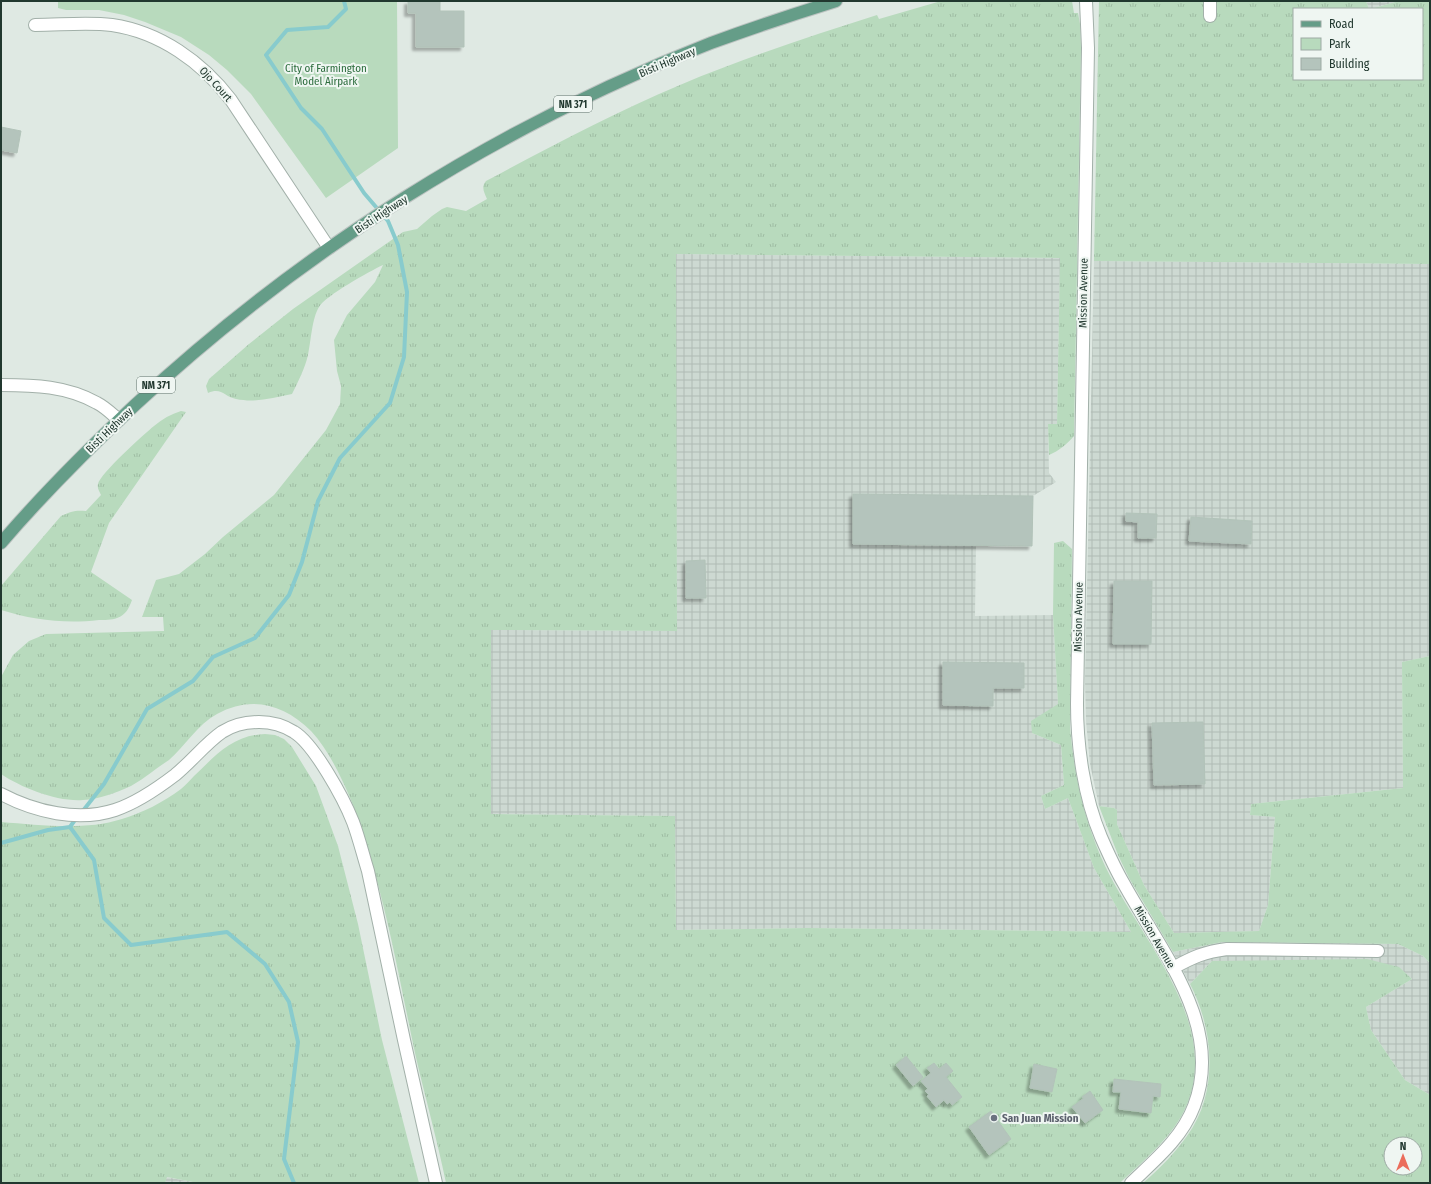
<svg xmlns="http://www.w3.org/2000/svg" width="1431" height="1184" font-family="'Fira Sans Condensed',sans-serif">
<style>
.industrial{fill:url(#industrial-grid)}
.grass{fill:url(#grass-tufts);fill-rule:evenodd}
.park{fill:#b8dabd}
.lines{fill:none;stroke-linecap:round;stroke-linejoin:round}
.stream{stroke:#88cbcd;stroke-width:4}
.building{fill:#b4c4bc;stroke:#b2c3b9;filter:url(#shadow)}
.minor-casing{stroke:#a2b0a9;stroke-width:14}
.major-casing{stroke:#bcc3c1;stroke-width:14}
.minor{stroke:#fff;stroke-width:12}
.major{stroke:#659d88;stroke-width:12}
.worship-dot{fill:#6b7280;stroke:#eff6f2;stroke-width:1.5}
.labels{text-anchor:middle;stroke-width:4;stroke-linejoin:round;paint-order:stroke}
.shield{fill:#eff6f2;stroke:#5f716a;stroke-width:1}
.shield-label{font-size:10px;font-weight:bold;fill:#21382f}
.street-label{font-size:11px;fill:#21382f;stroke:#eff6f2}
.park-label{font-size:11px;fill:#2d6d3e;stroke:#eff6f2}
.worship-label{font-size:11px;font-weight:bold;fill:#5b616d;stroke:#eff6f2;text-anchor:start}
</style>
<defs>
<pattern id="industrial-grid" width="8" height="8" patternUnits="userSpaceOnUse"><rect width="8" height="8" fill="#cdd9d2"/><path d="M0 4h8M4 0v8" fill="none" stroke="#b0bbb5"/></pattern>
<pattern id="grass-tufts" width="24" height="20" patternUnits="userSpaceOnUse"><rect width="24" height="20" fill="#b8dabd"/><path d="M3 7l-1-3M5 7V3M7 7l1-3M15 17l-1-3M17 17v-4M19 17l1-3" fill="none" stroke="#9ebca3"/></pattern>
<filter id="shadow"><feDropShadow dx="-3.5" dy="3.5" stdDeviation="1" flood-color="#0004"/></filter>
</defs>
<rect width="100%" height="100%" fill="#dfe9e3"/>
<!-- industrial -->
<g class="industrial">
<polygon points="1366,1 1399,1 1370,9 1369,9"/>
<polygon points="675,254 1060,258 1057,424 1048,424 1049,473 1056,482 1033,496 1032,546 976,546 975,616 1053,615 1058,704 1032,733 1061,745 1064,785 1041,796 1045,809 1068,798 1094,868 1131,932 808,928 676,930 675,816 491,814 491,630 677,631"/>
<polygon points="1094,261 1430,264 1430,656 1402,662 1403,788 1251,804 1250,815 1275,817 1268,905 1259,931 1174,933 1144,885 1117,824 1117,810 1114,808 1099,806 1090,764 1086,721 1085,681"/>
<polygon points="1222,942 1398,944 1423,956 1430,963 1430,1095 1405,1080 1371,1030 1366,1007 1412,979 1399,968 1212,961 1190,984 1173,952"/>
<polygon points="166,1177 198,1183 165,1183"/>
</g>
<!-- grass -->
<g class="grass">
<path d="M 941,1 L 1072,1 L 1074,13 L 1078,13 L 1080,24 L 1081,48 L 1074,436 C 1067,444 1059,451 1049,455 L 1048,424 L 1057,424 L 1060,258 L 676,254 L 677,631 L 491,630 L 491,814 L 675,816 L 676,930 L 808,928 L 1131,932 L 1094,868 L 1068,798 L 1045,809 L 1041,796 L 1064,785 L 1061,745 L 1032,733 L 1031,721 L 1058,704 L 1053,615 L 1054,543 L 1063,541 L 1072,549 L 1070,728 C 1074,773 1083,815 1101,857 C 1133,932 1227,1023 1184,1111 C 1170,1139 1143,1161 1120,1183 L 446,1183 C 437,1139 425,1097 415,1053 C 402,992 391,930 374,870 C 366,839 356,809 342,780 C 334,763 324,745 311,731 C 284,704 251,695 217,714 C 197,725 185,746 169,760 C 163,764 157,768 152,772 C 145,777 138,782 131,786 C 116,793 99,799 83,800 C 57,802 22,788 1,774 L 1,677 L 13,655 L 29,641 L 46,634 L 164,631 L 163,617 L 142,617 L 156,580 L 179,574 L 205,554 L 223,537 L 274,495 L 326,430 L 340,404 L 341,386 L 337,371 L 334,340 L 347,315 L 375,282 L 383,265 C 370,271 325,296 319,307 C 312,318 311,341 308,355 C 305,368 298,382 292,394 C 273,398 255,403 236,399 C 224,397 222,387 208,393 L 206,386 L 209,379 L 249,344 L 293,309 L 403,232 L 417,229 L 432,216 L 442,209 L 447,207 L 466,211 L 487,199 C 484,192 481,187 486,181 C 550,147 613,113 680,85 C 744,58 811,36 877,15 L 879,19 Z"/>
<polygon points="1099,1 1366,1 1369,9 1294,9 1294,79 1422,79 1422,9 1370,9 1399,1 1430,1 1430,264 1094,261"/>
<path d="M 181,411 L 186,412 L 109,523 L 91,572 L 132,600 C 129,608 126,615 117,618 C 112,620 104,620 99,620 C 65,624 33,620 1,610 L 1,586 L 61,516 C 71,511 76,510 86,511 L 101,495 C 99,491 97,488 98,484 C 100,474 144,434 154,426 C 162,419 171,414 181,411 Z"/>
<polygon points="1430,656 1430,963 1423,956 1398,944 1222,942 1173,952 1129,878 1118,855 1099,806 1114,808 1117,810 1117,824 1144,885 1174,933 1259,931 1268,905 1275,817 1250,815 1251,804 1403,788 1402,662"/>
<path d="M 265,734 L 275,735 L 284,739 L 292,747 L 316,786 L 338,846 L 358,924 L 382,1040 L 419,1183 L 198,1183 L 167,1177 L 165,1183 L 1,1183 L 1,822 C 40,825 84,831 122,819 C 142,813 164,802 181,789 C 186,785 190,780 194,776 C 216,755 233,735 265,734 Z"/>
<path d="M 1367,959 L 1399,967 L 1412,979 L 1366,1007 L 1371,1030 L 1405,1080 L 1430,1095 L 1430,1183 L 1143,1183 C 1159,1169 1175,1153 1187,1136 C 1219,1092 1214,1030 1190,984 L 1212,961 ZM 1391,1144 L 1415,1144 L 1415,1168 L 1391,1168 Z"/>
</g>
<!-- park -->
<polygon class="park" points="58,1 397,1 398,148 326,198 251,94 227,70 209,55 181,37 145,22 124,15 99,10 66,10 58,8"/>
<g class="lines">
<!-- stream -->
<g class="stream">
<polyline points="82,812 104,784 147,709 193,681 213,657 255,638 289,595 302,562 318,501 340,458 390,403 404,357 407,292 398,245 388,221 364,193 322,129 301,108 266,55 287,30 328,27 346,9 344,1"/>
<polyline points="70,827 94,860 104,918 131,945 227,932 265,964 289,1002 298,1042 284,1159 294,1183"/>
<polyline points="1,843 48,830 70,827 77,817"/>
</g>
</g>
<!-- building -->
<g class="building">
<polygon points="408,1 440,1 440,11 464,11 464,47 416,47 416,13 408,13"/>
<polygon points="1,127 21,131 17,153 1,150"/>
<polygon points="853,494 1033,496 1032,546 853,544"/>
<polygon points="1126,513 1157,514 1156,538 1138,538 1138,522 1126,521"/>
<polygon points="1191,517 1252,521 1251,544 1189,541"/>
<polygon points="705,560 706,598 686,598 686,561"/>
<polygon points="1114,581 1152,581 1151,644 1113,644"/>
<polygon points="943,662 1024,663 1024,688 993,688 993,706 943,705"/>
<polygon points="1203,722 1205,784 1154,785 1152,723"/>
<polygon points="906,1056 923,1077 913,1086 896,1065"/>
<polygon points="934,1063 939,1069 946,1063 953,1071 946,1077 962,1097 952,1105 950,1102 947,1104 944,1100 936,1107 927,1096 929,1095 925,1091 928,1089 921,1081 931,1073 927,1068"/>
<polygon points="1034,1064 1057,1069 1052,1092 1030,1088"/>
<polygon points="1114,1079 1161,1084 1160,1097 1153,1096 1151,1113 1119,1109 1121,1092 1113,1092"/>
<polygon points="1090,1091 1103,1110 1085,1123 1072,1107 1084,1098 1082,1097"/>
<polygon points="991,1111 1011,1139 989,1155 969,1127"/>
</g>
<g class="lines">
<!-- minor casing -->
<g class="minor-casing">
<g id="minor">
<path d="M 1086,1 L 1088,48 L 1077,704 C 1077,747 1084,797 1101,837 C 1108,853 1115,869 1124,884 C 1160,950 1225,1026 1194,1106 C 1182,1138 1155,1160 1131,1183"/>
<polyline points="1210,16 1210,1"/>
<path d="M 35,25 C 60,25 87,22 112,25 C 160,32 202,62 231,100 L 329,248"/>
<path d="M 1,385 C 34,385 67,386 97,403 C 105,407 112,414 119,420"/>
<path d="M 1,794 C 35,812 78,822 115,810 C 136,803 158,788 175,775 C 191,762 206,743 222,732 C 233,725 246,722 259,722 C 272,722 283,725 294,732 C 314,744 344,799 353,822 C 359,838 363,855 368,871 L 404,1040 L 436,1183"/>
<path d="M 1173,968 C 1193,957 1204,952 1227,949 L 1378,951"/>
</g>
</g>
<!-- major casing -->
<g class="major-casing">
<path id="major" d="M 1,543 C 43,494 88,449 135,405 C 302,250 498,126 711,43 C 752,28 794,14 836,1"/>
</g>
<!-- minor -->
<use href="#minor" class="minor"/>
<!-- major -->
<use href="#major" class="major"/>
</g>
<!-- markers -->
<circle class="worship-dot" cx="994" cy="1118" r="4"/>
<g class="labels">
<!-- shield labels -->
<g class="shield">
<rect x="554" y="96" width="38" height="16" rx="3"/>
<rect x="137" y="377" width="38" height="16" rx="3"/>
</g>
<g class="shield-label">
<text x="573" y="108">NM 371</text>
<text x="156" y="389">NM 371</text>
</g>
<!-- street labels -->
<g class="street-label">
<text transform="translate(667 62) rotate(-23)" y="4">Bisti Highway</text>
<text transform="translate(216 84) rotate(48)" y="4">Ojo Court</text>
<text transform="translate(381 214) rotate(-33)" y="4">Bisti Highway</text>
<text transform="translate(1083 293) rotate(-89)" y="4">Mission Avenue</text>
<text transform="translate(109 430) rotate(-44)" y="4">Bisti Highway</text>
<text transform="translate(1078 617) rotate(-89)" y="4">Mission Avenue</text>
<text transform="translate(1155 937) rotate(60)" y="4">Mission Avenue</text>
</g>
<!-- park labels -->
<g class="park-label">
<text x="326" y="72">City of Farmington<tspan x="326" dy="13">Model Airpark</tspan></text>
</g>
<!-- worship labels -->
<g class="worship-label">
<text x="1002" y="1122">San Juan Mission</text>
</g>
</g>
<!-- border -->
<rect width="1431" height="1184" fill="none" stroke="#21382f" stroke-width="4"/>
<!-- legend -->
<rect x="1293" y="8" width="130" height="72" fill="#eff6f2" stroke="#9daaa4"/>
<rect x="1301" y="21" width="20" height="6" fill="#659d88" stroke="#9daaa4"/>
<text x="1329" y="28" font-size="12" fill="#21382f">Road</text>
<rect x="1301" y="38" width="20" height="12" fill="#b8dabd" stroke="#9daaa4"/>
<text x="1329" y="48" font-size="12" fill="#21382f">Park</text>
<rect x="1301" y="58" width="20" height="12" fill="#b4c4bc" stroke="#9daaa4"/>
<text x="1329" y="68" font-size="12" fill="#21382f">Building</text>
<!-- north arrow -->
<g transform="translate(1403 1156)"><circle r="19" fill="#eff6f2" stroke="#9daaa4"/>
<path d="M0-3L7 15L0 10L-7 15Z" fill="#eb6d5b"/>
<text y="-6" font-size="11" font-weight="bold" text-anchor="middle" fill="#21382f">N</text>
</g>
</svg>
